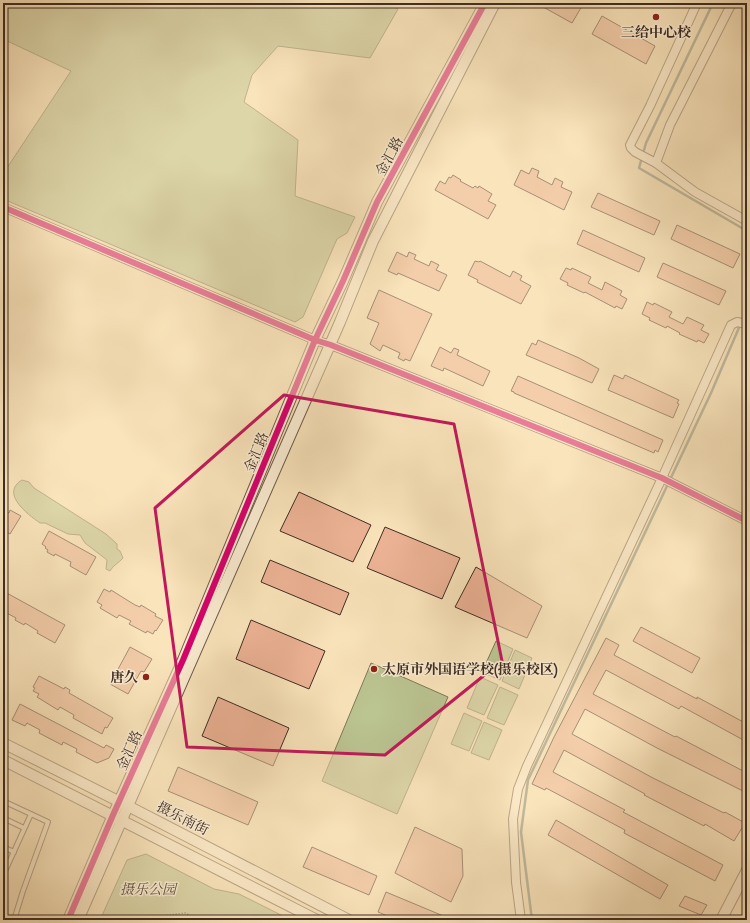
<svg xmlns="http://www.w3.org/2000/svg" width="750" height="923" font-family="'IM FELL Great Primer','Noto Serif SC',serif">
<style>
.green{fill:#bbc592;stroke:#7c795a}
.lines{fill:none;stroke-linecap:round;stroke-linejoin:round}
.stream{stroke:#788478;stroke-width:2.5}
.building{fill:#edb396;stroke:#3e2d23}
.service-casing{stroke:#6d5b49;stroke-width:6}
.minor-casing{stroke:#6d5b49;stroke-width:10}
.tertiary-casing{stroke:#6d5b49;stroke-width:12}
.path{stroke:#3e2d23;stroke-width:1.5;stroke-dasharray:1 2;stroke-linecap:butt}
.service{stroke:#fcedd3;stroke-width:4}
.minor{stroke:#fcedd3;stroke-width:8}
.tertiary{stroke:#fcedd3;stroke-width:10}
.cycleway-casing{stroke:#fcedd3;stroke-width:8}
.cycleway{stroke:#d6006c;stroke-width:6}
.marked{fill:none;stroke:#c2185b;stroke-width:3;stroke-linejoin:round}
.poi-dot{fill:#8f2418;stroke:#fcedd3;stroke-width:1.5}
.labels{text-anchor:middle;stroke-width:3;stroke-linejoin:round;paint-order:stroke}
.poi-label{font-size:14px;font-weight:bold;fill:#3e2d23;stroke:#fcedd3}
.street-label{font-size:14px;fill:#3e2d23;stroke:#fcedd3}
.park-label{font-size:14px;font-style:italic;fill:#5d533f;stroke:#fcedd3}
</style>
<rect width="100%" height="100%" fill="#fae4bb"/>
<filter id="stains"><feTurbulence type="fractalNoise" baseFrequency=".005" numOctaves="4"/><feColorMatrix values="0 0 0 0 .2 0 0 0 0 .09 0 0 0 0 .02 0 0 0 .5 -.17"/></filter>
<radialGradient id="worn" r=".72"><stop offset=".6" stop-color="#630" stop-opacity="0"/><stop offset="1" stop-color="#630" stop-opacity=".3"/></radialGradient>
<!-- green -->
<g class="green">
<polygon points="3,3 387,3 398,9 370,58 278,46 252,75 244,102 298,140 295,196 355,217 347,233 337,239 303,317 295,322 3,199 3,174 71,71 3,39"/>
<path d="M 22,480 L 29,482 L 34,488 L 106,534 L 117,544 L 117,549 L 120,551 L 123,558 C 119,563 113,565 110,571 L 106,569 L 107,560 L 85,543 L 80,535 L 68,534 L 45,523 L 40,523 C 27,514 0,493 22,480 Z"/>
<polygon points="496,641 513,649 500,680 482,672"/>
<polygon points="515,650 532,658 519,689 502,681"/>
<polygon points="371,663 448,697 397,814 322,781"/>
<polygon points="480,677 498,685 484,715 467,708"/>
<polygon points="500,687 518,695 504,725 487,718"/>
<polygon points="464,713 482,721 469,751 451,744"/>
<polygon points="484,722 502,730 489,760 471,753"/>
<polygon points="146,854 214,889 239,894 291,920 100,920 127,860"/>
</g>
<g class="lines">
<!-- stream -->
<g class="stream">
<polyline points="713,3 646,143 639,168 747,231"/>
<polyline points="532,920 521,832 528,780 711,393 747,309"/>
</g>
</g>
<!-- building -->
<g class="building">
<polygon points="536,3 577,3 582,6 572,23"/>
<polygon points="602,16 655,46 646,64 592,34"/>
<polygon points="532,168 539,171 537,177 552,185 555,178 563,182 561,187 572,192 564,210 514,185 521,170 529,174"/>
<polygon points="453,175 461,180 460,181 473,188 475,186 478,188 479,186 492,194 488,201 496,205 488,219 435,190 440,181 445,184 449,177 451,178"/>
<polygon points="598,193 660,221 654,235 591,207"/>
<polygon points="677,225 740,254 733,268 671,239"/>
<polygon points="583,230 645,258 639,272 577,244"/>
<polygon points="397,252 407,257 409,252 416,255 414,259 429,266 431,261 439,265 436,270 447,275 439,291 398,273 397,275 388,271"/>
<polygon points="475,261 479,262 480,261 510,277 513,271 522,276 520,280 531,286 521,304 477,282 478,280 468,275"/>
<polygon points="663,263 726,291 719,305 657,277"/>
<polygon points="566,268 571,270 572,268 591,277 588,283 602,290 605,282 622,291 620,295 627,299 622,309 616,306 615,308 585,292 584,293 567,285 568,283 560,279"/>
<polygon points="379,290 432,314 410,361 405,359 404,361 398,358 400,353 383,345 380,351 370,344 379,323 367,318"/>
<polygon points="647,302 653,305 654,303 672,312 669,317 683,324 687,317 704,325 701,330 709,334 704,343 698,340 697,342 679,334 680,333 667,326 666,328 649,320 650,318 642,314"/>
<polygon points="538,340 579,358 599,369 592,383 526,355 532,343 536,345"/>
<polygon points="440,347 451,353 454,348 459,350 457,355 490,371 483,386 444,368 443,371 431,366"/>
<polygon points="614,375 623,379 625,375 679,400 677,403 679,404 673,418 608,390"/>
<polygon points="518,376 663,440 658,452 655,450 654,453 514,393 514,392 511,391"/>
<polygon points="299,492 371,525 353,562 280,531"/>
<polygon points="3,510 9,513 10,510 21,516 10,534 3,530"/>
<polygon points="385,527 460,558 442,599 367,568"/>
<polygon points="49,531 96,557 86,575 70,566 71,562 55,554 54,556 47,552 48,550 45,548 46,547 42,544"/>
<polygon points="270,560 349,593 340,615 261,582"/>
<polygon points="476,567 542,606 527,638 455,607"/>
<polygon points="104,589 110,592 111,590 135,605 140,607 141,605 156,614 155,616 163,620 156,631 155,630 153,634 147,631 146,633 129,624 131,621 119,615 117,618 100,608 102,605 97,602"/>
<polygon points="3,591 65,625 55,643 37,633 38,631 25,623 24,625 15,620 16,618 3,611"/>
<polygon points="251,620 325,651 309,689 236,659"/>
<polygon points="641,627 700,658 692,673 633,641"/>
<polygon points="606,638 619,645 614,655 697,699 697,697 747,724 747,742 681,706 679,709 606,670 593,694 675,737 676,736 747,773 747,793 657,748 585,709 572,734 653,778 724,813 725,812 745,823 734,841 705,824 704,826 644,795 645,794 564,750 553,772 625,810 623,812 723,865 715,881 624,833 625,830 546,788 545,790 532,784 554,737"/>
<polygon points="130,647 152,659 144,672 141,671 128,694 110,684"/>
<polygon points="39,676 64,689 65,687 70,690 69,693 113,718 107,728 105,727 102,734 73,718 74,715 60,707 58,710 37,697 39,694 33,691 35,688 33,687"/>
<polygon points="218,697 289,728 273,766 202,736"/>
<polygon points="20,704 104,748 106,745 114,749 109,758 97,763 76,752 77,749 63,742 62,745 39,733 40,730 27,723 25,726 12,720"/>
<polygon points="178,767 258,802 248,825 168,791"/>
<polygon points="556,820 668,885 660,899 548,835"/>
<polygon points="415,827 462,849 463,876 451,902 395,873"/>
<polygon points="312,847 377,876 369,895 303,867"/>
<polygon points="386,892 453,920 397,920 378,912"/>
<polygon points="685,896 707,905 701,915 679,906"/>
</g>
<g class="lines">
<!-- service casing -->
<g class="service-casing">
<g id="service">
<polyline points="3,801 48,822 23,891 14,920"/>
<polyline points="3,818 24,828"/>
<polyline points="3,847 14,852"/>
<polyline points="3,870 6,869 31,814"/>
</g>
</g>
<!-- minor casing -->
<g class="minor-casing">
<g id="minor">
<polyline points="697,3 650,106 630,145 631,148 635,152 656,163 695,192 747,221"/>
<polyline points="656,163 670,125 732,3"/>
<polyline points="3,207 315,340 331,345 662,478 747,521"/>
<polyline points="521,920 516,882 513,819 518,789 527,766 662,478 731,325 737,322 747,324"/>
</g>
</g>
<!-- tertiary casing -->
<g class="tertiary-casing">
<g id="tertiary">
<polyline points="3,743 128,806 349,920"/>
<polyline points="3,760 317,920"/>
<polyline points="68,920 113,815 183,660 315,340 343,281 377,202 485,3"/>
<polyline points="78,920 340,322 373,241 495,3"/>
<polyline points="721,920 747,870"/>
</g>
</g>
<!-- path -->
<polyline class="path" points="156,920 162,916 185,913 201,920"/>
<!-- service -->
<use href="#service" class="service"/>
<!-- minor -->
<use href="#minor" class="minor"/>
<!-- tertiary -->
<use href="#tertiary" class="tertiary"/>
<!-- cycleway casing -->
<g class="cycleway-casing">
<g id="cycleway">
<polyline points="3,207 315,340 331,345 662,478 747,521"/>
<polyline points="68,920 113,815 183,660 315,340 343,281 377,202 485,3"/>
</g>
</g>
<!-- cycleway -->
<use href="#cycleway" class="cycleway"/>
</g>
<!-- marked area -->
<path d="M0 0H750V923H0ZM 284,395 L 454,424 L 502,661 L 385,755 L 187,747 L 155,508 Z" fill="#fae4bb" fill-opacity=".55" fill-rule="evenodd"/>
<path class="marked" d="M 284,395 L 454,424 L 502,661 L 385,755 L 187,747 L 155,508 Z"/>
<!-- markers -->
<g class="poi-dot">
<circle cx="656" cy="17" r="4"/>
<circle cx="374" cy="669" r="4"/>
<circle cx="146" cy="677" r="4"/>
</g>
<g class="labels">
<!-- poi labels -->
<g class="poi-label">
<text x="656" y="37">三给中心校</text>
<text x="382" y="674" text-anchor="start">太原市外国语学校(摄乐校区)</text>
<text x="138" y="682" text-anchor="end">唐久</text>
</g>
<!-- street labels -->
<g class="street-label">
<text transform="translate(389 156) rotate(-62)" y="5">金汇路</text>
<text transform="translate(256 452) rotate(-68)" y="5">金汇路</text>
<text transform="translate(129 750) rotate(-66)" y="5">金汇路</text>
<text transform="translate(183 818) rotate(27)" y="5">摄乐南街</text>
</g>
<!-- park labels -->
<g class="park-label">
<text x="148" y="894">摄乐公园</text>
</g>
</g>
<!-- margin -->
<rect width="750" height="923" fill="none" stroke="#fae4bb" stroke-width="16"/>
<rect x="4" y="4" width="742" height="915" fill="none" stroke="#3e2d23" stroke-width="2"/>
<rect x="8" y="8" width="734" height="907" fill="none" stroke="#3e2d23"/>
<rect width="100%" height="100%" filter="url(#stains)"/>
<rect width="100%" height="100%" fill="url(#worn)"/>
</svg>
